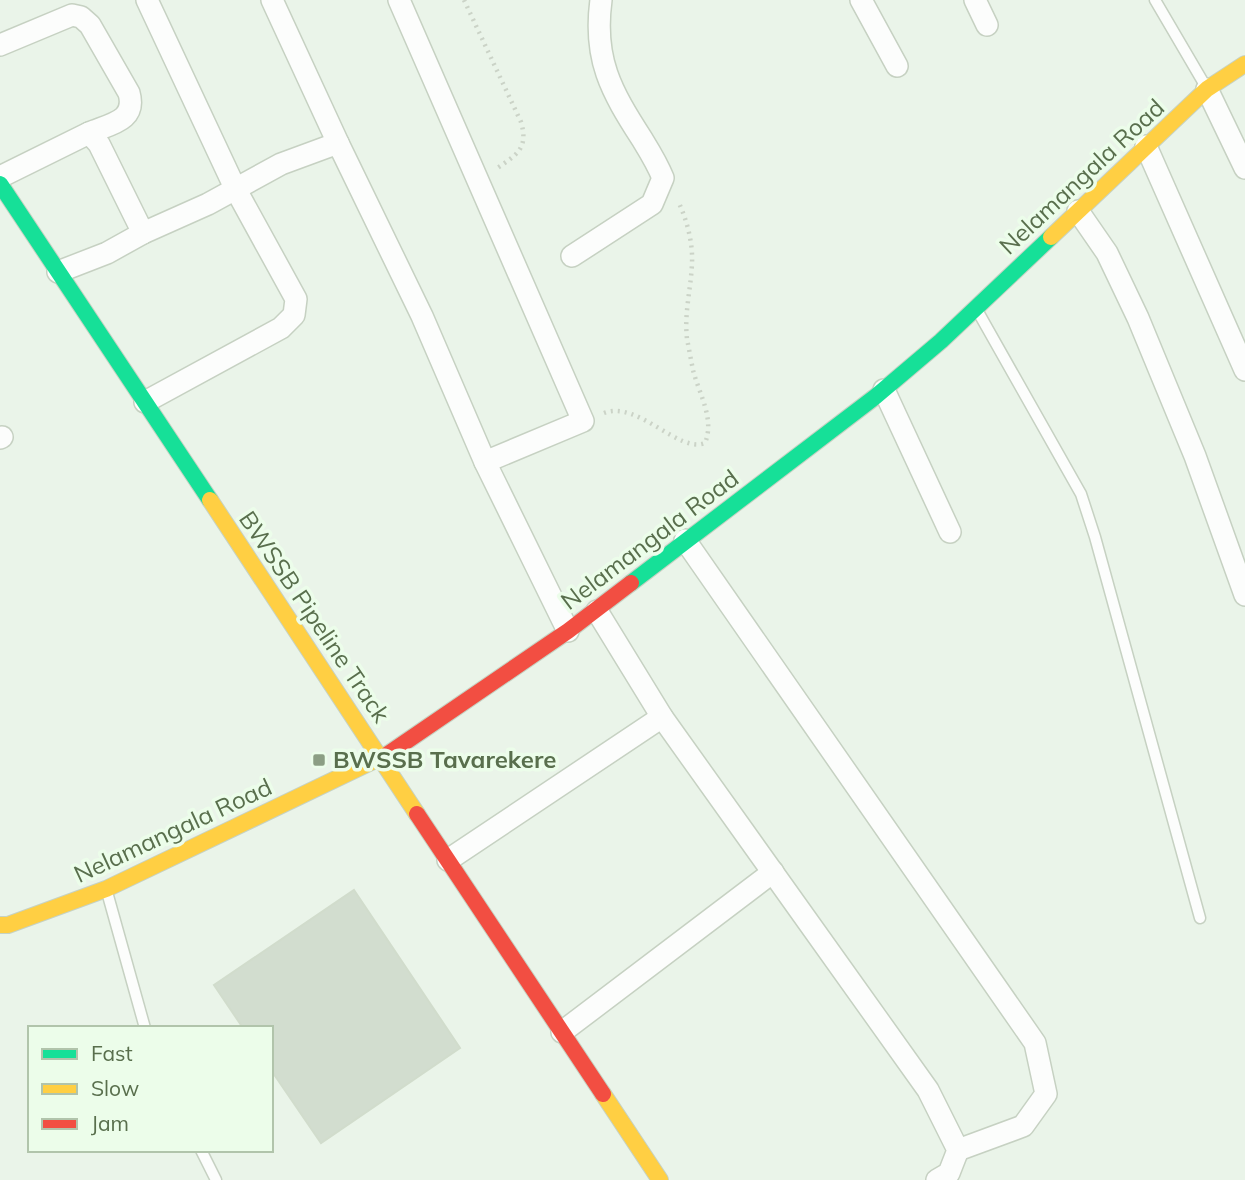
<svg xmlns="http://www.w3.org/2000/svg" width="1245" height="1180" font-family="Mulish,sans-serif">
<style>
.building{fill:#d2ddcf;stroke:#d1dccc;stroke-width:2}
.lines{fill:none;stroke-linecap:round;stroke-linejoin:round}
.lane-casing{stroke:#c6d1c2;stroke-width:13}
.street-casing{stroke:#c6d1c2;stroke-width:24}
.fast-casing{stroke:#c6d2c3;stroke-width:18}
.slow-casing{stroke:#c6d2c3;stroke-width:18}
.jam-casing{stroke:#c6d2c3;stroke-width:18}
.path{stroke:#cbd3c7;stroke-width:4.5;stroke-dasharray:2 5;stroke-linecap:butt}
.lane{stroke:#fcfdfc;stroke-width:10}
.street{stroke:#fcfdfc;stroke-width:21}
.fast{stroke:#16e098;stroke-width:16}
.slow{stroke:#ffcf43;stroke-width:16}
.jam{stroke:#f24e42;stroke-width:16}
.poi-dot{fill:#8c9e84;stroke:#ecfdea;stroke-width:2.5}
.labels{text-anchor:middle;stroke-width:7;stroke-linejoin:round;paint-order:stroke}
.street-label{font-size:24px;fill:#596f4d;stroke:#ecfdea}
.poi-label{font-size:24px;font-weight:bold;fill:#596f4d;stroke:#ecfdea;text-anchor:start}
</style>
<rect width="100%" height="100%" fill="#eaf4e9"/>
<!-- building -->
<polygon class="building" points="354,890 460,1048 321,1143 271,1070 271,1028 243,1028 214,985"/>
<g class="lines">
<!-- lane casing -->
<g class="lane-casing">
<g id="lane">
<polyline points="1155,0 1206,87"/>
<polyline points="977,310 1081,494 1095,537 1200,918"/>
<polyline points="107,892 145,1028"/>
<polyline points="201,1150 216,1180"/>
</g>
</g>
<!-- street casing -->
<g class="street-casing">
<g id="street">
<polyline points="272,0 338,143"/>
<polyline points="399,0 583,421 485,462"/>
<polyline points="861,0 897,66"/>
<polyline points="975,0 987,25"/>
<path d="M 0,45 L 72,15 L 81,17 L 90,25 L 129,93 C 137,121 110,124 89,133"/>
<polyline points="1207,89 1245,168"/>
<polyline points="1146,146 1245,370"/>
<polyline points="0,177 89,133 99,144 143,233"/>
<polyline points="1078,211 1107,253 1138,318 1195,456 1245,595"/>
<path d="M 572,256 L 652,204 L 663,178 C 657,163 650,152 642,139 C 611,91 593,59 601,0"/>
<polyline points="58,272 107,253 143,233 208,204 281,164 338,143 422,316 485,462 568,631"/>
<polyline points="884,390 950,532"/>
<polyline points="145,402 281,328 294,315 296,299 235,188 147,0"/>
<polyline points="0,438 2,437"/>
<polyline points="685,540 1035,1043 1046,1094 1023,1126 958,1150"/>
<polyline points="597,611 662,717 928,1090 958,1150 949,1173 937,1180"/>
<polyline points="448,860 662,717"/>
<polyline points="562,1032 773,872"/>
</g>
</g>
<!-- fast casing -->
<g class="fast-casing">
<g id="fast">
<polyline points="0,184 210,500"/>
<polyline points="631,583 875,397 941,341 1051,237"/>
</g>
</g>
<!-- slow casing -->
<g class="slow-casing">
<g id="slow">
<polyline points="1051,237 1207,89 1245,64"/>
<polyline points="210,500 417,814"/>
<polyline points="0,925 8,925 106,889 388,754"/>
<polyline points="603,1094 660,1180"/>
</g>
</g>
<!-- jam casing -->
<g class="jam-casing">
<g id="jam">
<polyline points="388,754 568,631 631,583"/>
<polyline points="417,814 603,1094"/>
</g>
</g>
<!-- path -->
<g class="path">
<path d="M 464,0 L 521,122 C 529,149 516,155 496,169"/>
<path d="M 604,413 C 638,400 679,454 705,443 C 715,419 699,394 693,370 C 691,360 689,349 687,339 C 684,313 691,289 692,263 C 693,243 687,220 678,201"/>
</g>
<!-- lane -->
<use href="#lane" class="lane"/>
<!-- street -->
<use href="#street" class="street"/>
<!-- fast -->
<use href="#fast" class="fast"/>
<!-- slow -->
<use href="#slow" class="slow"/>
<!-- jam -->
<use href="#jam" class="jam"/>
</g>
<!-- markers -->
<rect class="poi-dot" x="312" y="753" width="14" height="14" rx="3.5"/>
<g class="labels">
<!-- street labels -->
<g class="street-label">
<text transform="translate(1082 177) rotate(-43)" y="8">Nelamangala Road</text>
<text transform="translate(650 540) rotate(-37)" y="8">Nelamangala Road</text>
<text transform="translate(314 617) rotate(56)" y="8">BWSSB Pipeline Track</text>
<text transform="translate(173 831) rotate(-25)" y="8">Nelamangala Road</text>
</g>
<!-- poi labels -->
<g class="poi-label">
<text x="333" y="768">BWSSB Tavarekere</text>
</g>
</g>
<!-- legend -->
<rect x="28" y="1026" width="245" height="126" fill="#ecfdea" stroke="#b1c4ab" stroke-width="2"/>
<rect x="42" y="1049" width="35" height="10" fill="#16e098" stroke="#b1c4ab" stroke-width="2"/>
<text x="91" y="1061" font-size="21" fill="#596f4d">Fast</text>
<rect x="42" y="1084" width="35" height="10" fill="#ffcf43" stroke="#b1c4ab" stroke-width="2"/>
<text x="91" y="1096" font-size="21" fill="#596f4d">Slow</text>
<rect x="42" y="1119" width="35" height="10" fill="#f24e42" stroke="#b1c4ab" stroke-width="2"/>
<text x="91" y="1131" font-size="21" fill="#596f4d">Jam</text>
</svg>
